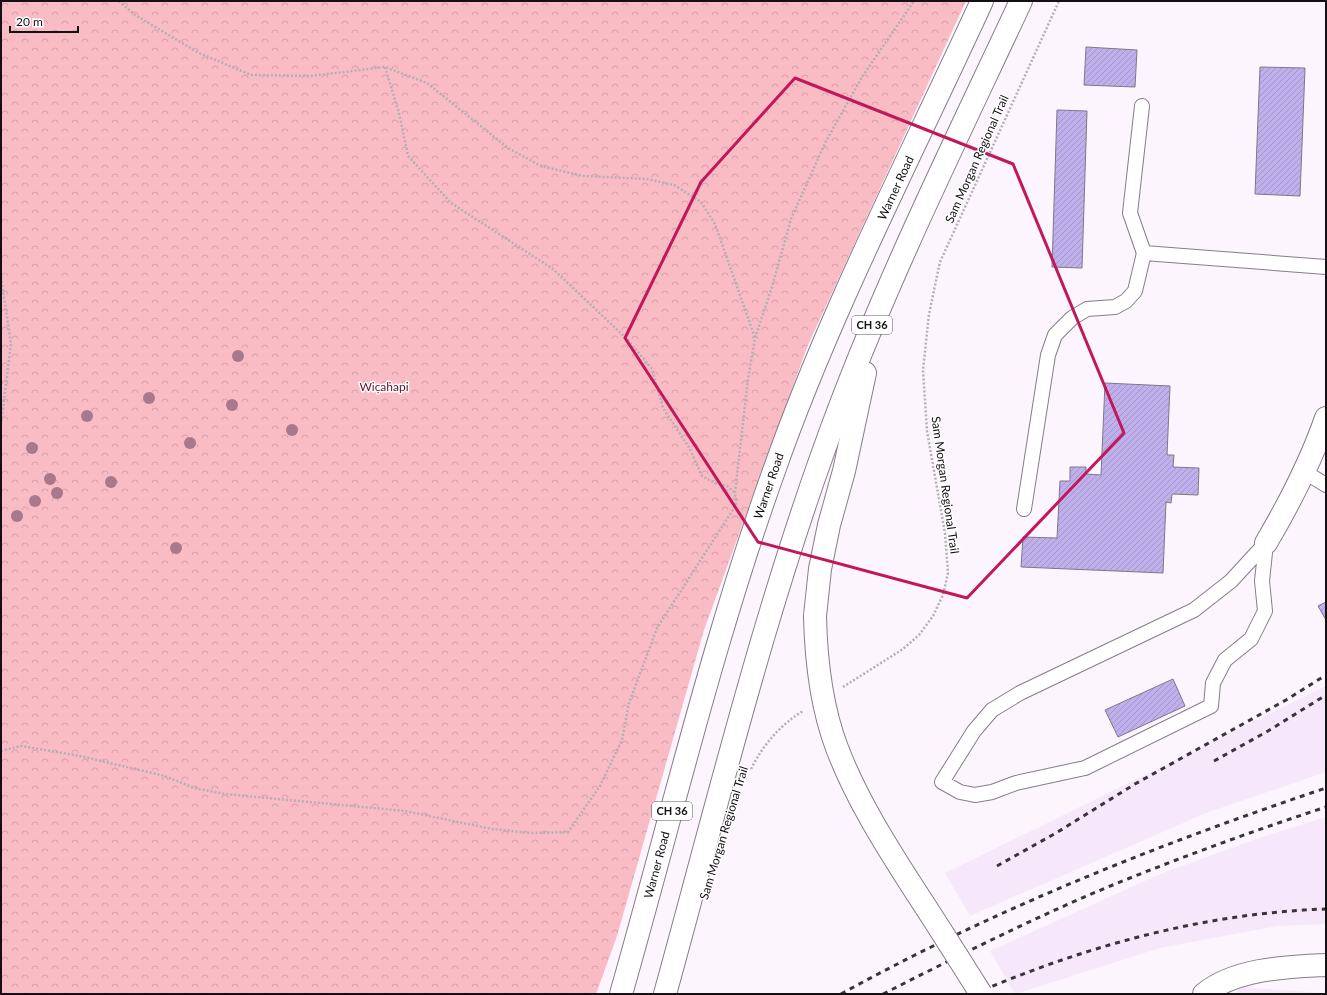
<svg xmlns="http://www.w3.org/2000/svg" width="1327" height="995" font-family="Lato,sans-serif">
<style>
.built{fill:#f7e7fb}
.forest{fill:url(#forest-crowns)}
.building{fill:url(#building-hatch);stroke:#7c7987}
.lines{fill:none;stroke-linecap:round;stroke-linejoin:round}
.service-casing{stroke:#867d89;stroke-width:16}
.minor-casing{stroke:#867d89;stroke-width:24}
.trunk-casing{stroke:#867d89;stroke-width:24}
.path{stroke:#b5aeb6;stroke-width:2.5;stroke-dasharray:2 2;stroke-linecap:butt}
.service{stroke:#fff;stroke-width:14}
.minor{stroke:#fff;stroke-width:22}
.trunk{stroke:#fff;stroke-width:22}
.rail{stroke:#383439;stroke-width:3;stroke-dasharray:5 5;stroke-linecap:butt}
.trunk-bridge-casing{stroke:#867d89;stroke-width:24;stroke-linecap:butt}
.trunk-bridge{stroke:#fff;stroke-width:22}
.tree{fill:#a9788a}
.marked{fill:none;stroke:#c2185b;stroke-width:3;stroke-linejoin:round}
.labels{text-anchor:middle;stroke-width:3;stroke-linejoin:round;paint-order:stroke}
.shield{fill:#fff;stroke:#5a575a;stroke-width:1}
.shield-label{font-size:11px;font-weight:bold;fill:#130f13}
.street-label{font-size:12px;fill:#130f13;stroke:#fff}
.park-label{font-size:12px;fill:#65122b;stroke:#fff}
</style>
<defs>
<pattern id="forest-crowns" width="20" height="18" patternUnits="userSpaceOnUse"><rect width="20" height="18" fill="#f9bcc5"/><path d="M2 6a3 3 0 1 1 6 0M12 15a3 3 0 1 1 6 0" fill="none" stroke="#d5a0a8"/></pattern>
<pattern id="building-hatch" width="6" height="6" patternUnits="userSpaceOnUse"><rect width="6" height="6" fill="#bfb0ec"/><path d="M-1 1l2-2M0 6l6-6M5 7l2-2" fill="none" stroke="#a396ca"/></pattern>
</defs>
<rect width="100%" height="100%" fill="#fcf5fe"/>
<!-- built -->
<g class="built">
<polygon points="1326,686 1326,772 1206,813 970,916 945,873"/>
<polygon points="1326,817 1326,924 1277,926 1160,948 1015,994 990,951 1160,874 1262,837"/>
<polygon points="1239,987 1326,993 1326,994 1236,994"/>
</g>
<!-- forest -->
<polygon class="forest" points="1,1 966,1 808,345 704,630 617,936 596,994 1,994"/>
<!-- building -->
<g class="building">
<polygon points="1086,47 1137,50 1135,87 1084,85"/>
<polygon points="1260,67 1305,68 1300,196 1255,194"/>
<polygon points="1057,110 1087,111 1082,268 1052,267"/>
<polygon points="1105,383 1170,386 1167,455 1174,455 1173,467 1199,468 1198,495 1172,494 1171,503 1166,502 1163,573 1021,567 1023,537 1057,538 1060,481 1070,481 1070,467 1086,467 1086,474 1101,475"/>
<polygon points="1326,602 1326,620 1318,606"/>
<polygon points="1173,679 1185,706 1118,737 1105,710"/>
</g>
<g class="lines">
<!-- service casing -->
<g class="service-casing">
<g id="service">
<polyline points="1142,106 1130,213 1144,253"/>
<polyline points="1303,471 1326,485"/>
<polyline points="1024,509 1048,355 1055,335 1072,318 1087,309 1115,307 1126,301 1135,291 1144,253 1326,267"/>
<polygon points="1266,543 1262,581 1265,611 1251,639 1225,660 1213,683 1211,706 1085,768 1016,783 992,792 975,795 960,792 942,782 974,731 992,710 1020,693 1194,610 1231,581"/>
</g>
</g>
<!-- minor casing -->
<g class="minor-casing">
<g id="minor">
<path d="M 1266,543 C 1289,504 1311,461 1326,418"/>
<path d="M 1204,994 C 1236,968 1287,967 1326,965"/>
</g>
</g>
<!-- trunk casing -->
<g class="trunk-casing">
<g id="trunk">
<polyline points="815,616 820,569 829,525 844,471 865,373"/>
<path d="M 621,994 C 671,819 713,640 775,468 C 831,309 912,154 982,1"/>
<path d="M 665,994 C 719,798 767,599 839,409 C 892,269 958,136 1021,1"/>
</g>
</g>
<!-- path -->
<g class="path">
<polyline points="119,1 135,15 199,53 251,75 311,76 385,67 427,83 508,148 541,166 583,176 647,179 674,185 701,202 715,224 755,338"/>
<polyline points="385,67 399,113 408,156 451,203 553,269 628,340 652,369 663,408 690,449 702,476 715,483 727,486 735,493"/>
<polyline points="1,277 11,344 1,424"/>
<polyline points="843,687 903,649 919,635 933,616 943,595 948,573 945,533 927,431 923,370 929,314 940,262 1059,1"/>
<polyline points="1,751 21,746 80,756 165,776 194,788 225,794 405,811 492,829 531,833 568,832 600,786 622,740 629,703 657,628 736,505 735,493 748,379 755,338 772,287 791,219 826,141 862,77 914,1"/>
<path d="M 751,769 C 763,745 780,725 803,711"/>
</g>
<!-- service -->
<use href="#service" class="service"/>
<!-- minor -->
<use href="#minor" class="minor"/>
<!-- trunk -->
<use href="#trunk" class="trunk"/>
<!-- rail -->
<g class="rail">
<polyline points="1214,761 1268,731 1326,695"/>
<polyline points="997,866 1056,833 1135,784 1286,700 1326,675"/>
<path d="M 841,994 C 995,909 1159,844 1326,788"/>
<path d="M 883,994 C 966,952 1049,910 1135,876 C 1198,851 1262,828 1326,807"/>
<path d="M 974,994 C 1085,946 1205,913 1326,909"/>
</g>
<!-- trunk-bridge casing -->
<g class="trunk-bridge-casing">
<path id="trunk-bridge" d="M 815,616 C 816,660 821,706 837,748 C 856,798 885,844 914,889 C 937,924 959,959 981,994"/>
</g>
<!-- trunk-bridge -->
<use href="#trunk-bridge" class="trunk-bridge"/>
</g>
<!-- trees -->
<g class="tree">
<circle cx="238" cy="356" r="6"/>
<circle cx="149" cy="398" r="6"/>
<circle cx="232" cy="405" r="6"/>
<circle cx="87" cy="416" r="6"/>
<circle cx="292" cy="430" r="6"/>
<circle cx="190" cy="443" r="6"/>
<circle cx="32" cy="448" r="6"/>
<circle cx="50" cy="479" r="6"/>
<circle cx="111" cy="482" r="6"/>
<circle cx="57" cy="493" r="6"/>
<circle cx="35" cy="501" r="6"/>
<circle cx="17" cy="516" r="6"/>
<circle cx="176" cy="548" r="6"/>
</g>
<!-- marked area -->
<path class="marked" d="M 795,78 L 1013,164 L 1124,433 L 967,598 L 758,542 L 625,338 L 701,182 Z"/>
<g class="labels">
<!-- shield labels -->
<g class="shield">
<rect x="852" y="316" width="40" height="18" rx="3"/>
<rect x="652" y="802" width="40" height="18" rx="3"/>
</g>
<g class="shield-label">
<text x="872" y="329">CH 36</text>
<text x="672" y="815">CH 36</text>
</g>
<!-- street labels -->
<g class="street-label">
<text transform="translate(977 159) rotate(-66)" y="4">Sam Morgan Regional Trail</text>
<text transform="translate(896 188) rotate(-65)" y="4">Warner Road</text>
<text transform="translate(945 485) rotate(82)" y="4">Sam Morgan Regional Trail</text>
<text transform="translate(769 486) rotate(-71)" y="4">Warner Road</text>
<text transform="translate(724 833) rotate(-73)" y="4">Sam Morgan Regional Trail</text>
<text transform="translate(657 865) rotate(-75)" y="4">Warner Road</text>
</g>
<!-- park labels -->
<g class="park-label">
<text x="384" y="391">Wic̣aḣapi</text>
</g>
</g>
<!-- border -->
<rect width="1327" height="995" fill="none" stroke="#130f13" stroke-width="4"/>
<!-- scale -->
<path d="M10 26v6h68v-6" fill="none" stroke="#130f13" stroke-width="2"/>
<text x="16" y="26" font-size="12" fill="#130f13" stroke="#ffffff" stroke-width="3" paint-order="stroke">20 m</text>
</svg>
